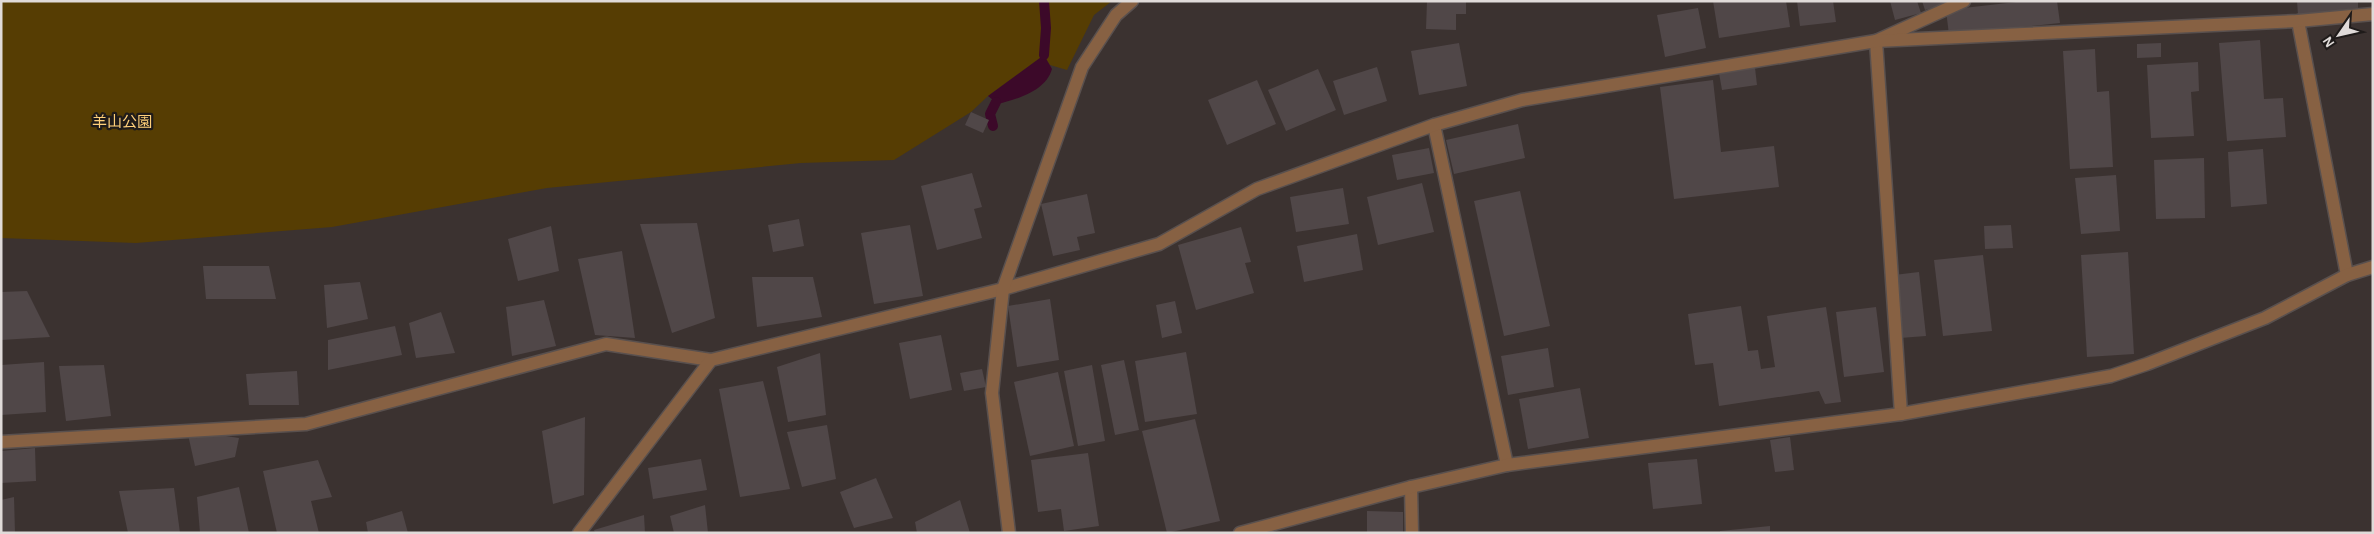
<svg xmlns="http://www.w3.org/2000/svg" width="2374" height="534" font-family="'Alegreya Sans','Noto Sans JP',sans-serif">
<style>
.green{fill:#563d03}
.water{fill:#3c0929}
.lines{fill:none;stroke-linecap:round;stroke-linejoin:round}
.stream{stroke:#3c0929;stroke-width:10}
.building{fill:#504748}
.service-casing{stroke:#59504e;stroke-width:15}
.minor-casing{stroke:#59504e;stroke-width:15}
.service{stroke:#876143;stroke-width:12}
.minor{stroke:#876143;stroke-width:12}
.labels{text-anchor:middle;stroke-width:4.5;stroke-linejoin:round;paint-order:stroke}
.park-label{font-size:15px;fill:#ffd07a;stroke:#1f1b1a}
</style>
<rect width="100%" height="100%" fill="#3b3230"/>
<!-- green -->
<polygon class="green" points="1,1 1112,1 1094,15 1067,70 1050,65 1043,56 988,96 971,112 894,160 801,163 547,188 332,227 136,243 1,238"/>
<!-- water -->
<path class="water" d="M 1044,55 L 1052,69 C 1046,91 1017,99 998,104 L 988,96 Z"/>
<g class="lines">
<!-- stream -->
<g class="stream">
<polyline points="1044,55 1046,28 1044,1"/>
<polyline points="993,126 990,114 996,102"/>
</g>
</g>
<!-- building -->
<g class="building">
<polygon points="1427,1 1466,1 1466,14 1456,14 1456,30 1426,29"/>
<polygon points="1713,1 1786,1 1790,27 1719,38"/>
<polygon points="1797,1 1833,1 1836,22 1800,26"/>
<polygon points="1890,1 1917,1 1921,13 1895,20"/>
<polygon points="1922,1 1954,1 1954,2 1925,10"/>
<polygon points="2025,1 2057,1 2060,23 1949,35 1946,10"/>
<polygon points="2297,1 2358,1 2358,8 2298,15"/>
<polygon points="1698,8 1706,48 1665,57 1657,15"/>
<polygon points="2260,40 2264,99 2283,98 2286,137 2227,141 2219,43"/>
<polygon points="1459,43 1467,86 1419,95 1411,51"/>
<polygon points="2161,43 2161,57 2137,58 2137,44"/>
<polygon points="2095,49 2097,92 2109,91 2113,167 2070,169 2063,51"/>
<polygon points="2198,62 2199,91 2191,92 2194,136 2151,138 2147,65"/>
<polygon points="1377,67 1387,101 1344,115 1333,81"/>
<polygon points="1755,68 1757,85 1722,90 1719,73"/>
<polygon points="1318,69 1336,110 1286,131 1268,90"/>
<polygon points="1257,80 1276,124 1227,145 1208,100"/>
<polygon points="1713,80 1721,152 1774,146 1779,187 1674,199 1660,87"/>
<polygon points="971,112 989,120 983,133 965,125"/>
<polygon points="1518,124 1525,158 1454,174 1446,140"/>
<polygon points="1429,148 1434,173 1397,180 1392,155"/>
<polygon points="2263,149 2267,204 2231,207 2228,152"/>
<polygon points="2204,158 2205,218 2156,219 2154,160"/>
<polygon points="972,173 982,207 974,209 982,238 937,250 921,186"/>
<polygon points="2116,175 2120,231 2081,234 2075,178"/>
<polygon points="1422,183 1434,232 1378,245 1367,197"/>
<polygon points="1343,188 1349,224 1296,232 1290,197"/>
<polygon points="1520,191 1550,326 1504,336 1474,201"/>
<polygon points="1087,194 1095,233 1077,237 1080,250 1053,256 1041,204"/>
<polygon points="799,219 804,246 773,252 768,225"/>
<polygon points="697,223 715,318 672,333 640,224"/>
<polygon points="910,225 923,296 874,304 861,233"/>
<polygon points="2011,225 2013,248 1985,249 1984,226"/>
<polygon points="551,226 559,271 518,281 508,239"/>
<polygon points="1241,227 1251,262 1245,263 1254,293 1196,310 1178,245"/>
<polygon points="1357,234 1363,270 1304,282 1297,246"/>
<polygon points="622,251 635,338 595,335 578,259"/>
<polygon points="2128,252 2134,354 2087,357 2081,255"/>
<polygon points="1983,255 1992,331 1943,336 1934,260"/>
<polygon points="203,266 269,266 276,299 206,299"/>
<polygon points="1919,272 1926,336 1900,338 1894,275"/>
<polygon points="752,277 813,277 822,317 757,327"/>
<polygon points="360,282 368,319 327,328 324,285"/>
<polygon points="27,291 50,337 1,340 1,292"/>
<polygon points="1050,299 1059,360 1017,367 1008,306"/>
<polygon points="544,300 556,346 512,356 506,307"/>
<polygon points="1175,301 1182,333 1162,338 1156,305"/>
<polygon points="1741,306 1748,351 1758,350 1761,369 1775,367 1767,316 1826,307 1841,402 1825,404 1819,391 1719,406 1713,363 1695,365 1688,314"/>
<polygon points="1876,307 1884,372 1844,377 1836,312"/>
<polygon points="441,312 455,353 416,358 409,323"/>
<polygon points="395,326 402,355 328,370 328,340"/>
<polygon points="941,335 952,390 910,399 899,343"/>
<polygon points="1548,348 1554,387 1508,395 1501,356"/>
<polygon points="1186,352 1197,414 1145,422 1135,361"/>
<polygon points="820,353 826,415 788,422 777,367"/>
<polygon points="1124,360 1139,430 1115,435 1101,365"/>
<polygon points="44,362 46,412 1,415 1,365"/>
<polygon points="104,365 111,416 66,421 59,366"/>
<polygon points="1092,365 1105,441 1078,446 1064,371"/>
<polygon points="982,369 986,387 964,391 960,373"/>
<polygon points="297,371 299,405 249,405 246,374"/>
<polygon points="1058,372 1074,446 1030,456 1014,382"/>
<polygon points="763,381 790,489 740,497 719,389"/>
<polygon points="1580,388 1589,438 1528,449 1519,399"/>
<polygon points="585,417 584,495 553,504 542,431"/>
<polygon points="1195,419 1220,521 1167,533 1142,431"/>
<polygon points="827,425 836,479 802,487 787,432"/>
<polygon points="187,430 239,438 235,457 195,466"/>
<polygon points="1790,437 1794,470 1775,472 1770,440"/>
<polygon points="35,448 36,481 1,483 1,451"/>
<polygon points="1088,453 1099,526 1064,531 1061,509 1038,512 1031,460"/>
<polygon points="701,459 707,490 653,499 648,468"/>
<polygon points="1697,459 1702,504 1653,509 1648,463"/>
<polygon points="318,460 332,497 311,501 319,533 277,533 263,471"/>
<polygon points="876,478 893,518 854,528 840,492"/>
<polygon points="239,487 249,533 200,533 197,497"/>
<polygon points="174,488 180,533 128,533 119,491"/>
<polygon points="14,497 15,533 1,533 1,500"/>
<polygon points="960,500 970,533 917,533 915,522"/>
<polygon points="705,505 708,533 674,533 670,516"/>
<polygon points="402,511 408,533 368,533 366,522"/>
<polygon points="1367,511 1403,512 1403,533 1367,533"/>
<polygon points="644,515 645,533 595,533 594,530"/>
<polygon points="1770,526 1770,533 1720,533 1720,531"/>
</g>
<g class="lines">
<!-- service casing -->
<g class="service-casing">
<g id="service">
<polyline points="2298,21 2347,275"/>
<polyline points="1901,414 1876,41 1964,1"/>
<polyline points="1,442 306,424 606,344 711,360"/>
<polyline points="1411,487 1412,533"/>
</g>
</g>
<!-- minor casing -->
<g class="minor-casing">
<g id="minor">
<polyline points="1434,125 1507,465"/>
<polyline points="579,533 711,360 1003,289 1159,244 1257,189 1434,125 1522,100 1876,41 2298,21 2373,14"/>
<polyline points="1009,533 992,393 1003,289 1082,67 1116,15 1132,1"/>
<polyline points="1240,533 1411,487 1507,465 1901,414 2111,376 2147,364 2265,318 2347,275 2373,267"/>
</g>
</g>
<!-- service -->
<use href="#service" class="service"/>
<!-- minor -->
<use href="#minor" class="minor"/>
</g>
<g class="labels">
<!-- park labels -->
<g class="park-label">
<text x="122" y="127">羊山公園</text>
</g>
</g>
<!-- border -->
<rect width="2374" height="534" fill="none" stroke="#e0dbd9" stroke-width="5"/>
<!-- north arrow -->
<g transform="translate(2339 35) rotate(236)" stroke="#1f1b1a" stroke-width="4" paint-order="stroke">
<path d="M0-4L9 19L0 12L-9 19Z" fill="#e0dbd9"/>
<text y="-8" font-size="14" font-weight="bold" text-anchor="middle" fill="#e0dbd9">N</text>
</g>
</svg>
